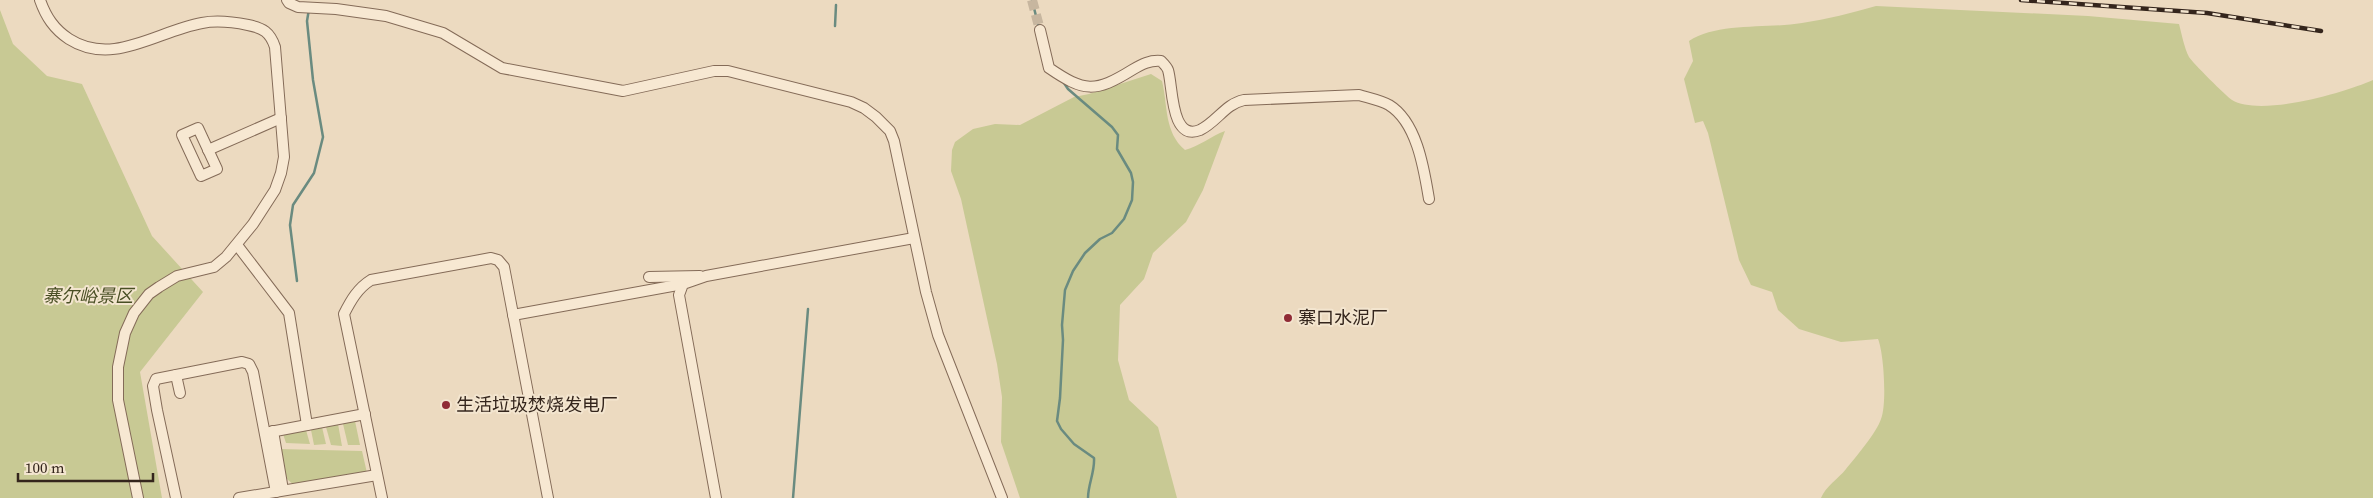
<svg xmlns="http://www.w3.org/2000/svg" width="2373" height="498" font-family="'Source Serif 4','Noto Sans SC',serif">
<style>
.green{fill:#c8c994}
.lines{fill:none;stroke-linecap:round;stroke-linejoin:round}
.stream{stroke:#6a8b80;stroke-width:2.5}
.minor-tunnel{stroke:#c7b69f;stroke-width:10;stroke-dasharray:10 5;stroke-linecap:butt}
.minor-casing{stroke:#846b58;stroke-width:12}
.minor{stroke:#f7e8d2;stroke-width:10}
.rail-casing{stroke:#34251c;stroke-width:4.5}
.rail{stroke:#f3e5cf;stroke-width:2.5;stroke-dasharray:8;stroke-linecap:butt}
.poi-dot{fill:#902b35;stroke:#f3e5cf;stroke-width:2}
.labels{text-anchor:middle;stroke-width:4;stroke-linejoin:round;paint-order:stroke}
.park-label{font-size:18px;font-style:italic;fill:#494f24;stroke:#f3e5cf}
.poi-label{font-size:18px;fill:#34251c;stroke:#f3e5cf;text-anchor:start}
</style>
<rect width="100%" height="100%" fill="#ecdac0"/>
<!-- green -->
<g class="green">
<path d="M 1876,6 L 2088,16 L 2179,24 C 2182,35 2184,47 2189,57 C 2191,61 2227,97 2232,100 C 2260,117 2344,93 2373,80 L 2373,498 L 1821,498 C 1826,486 1838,479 1846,469 C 1855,458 1877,432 1881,419 C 1887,405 1884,353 1878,339 L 1841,342 L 1799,329 L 1778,310 L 1772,292 L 1751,285 L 1739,260 L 1708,133 L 1703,121 L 1695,123 L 1684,79 L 1693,61 L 1689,41 C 1718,22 1768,29 1802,23 C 1827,19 1852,13 1876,6 Z"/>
<polygon points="0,10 13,44 47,76 82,84 152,236 203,292 140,372 162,498 0,498"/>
<path d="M 1151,74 L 1162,81 C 1168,106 1164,132 1185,150 C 1200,146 1211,136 1225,131 L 1203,190 L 1186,222 L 1153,253 L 1144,279 L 1120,305 L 1118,360 L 1129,400 L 1158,427 L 1177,498 L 1020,498 L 1001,442 L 1002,397 L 997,364 L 961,199 L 951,171 L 952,150 L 955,142 L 973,129 L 995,124 L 1020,125 L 1074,97 L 1089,94 Z"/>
<polygon points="355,421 360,445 348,445 343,424"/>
<polygon points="338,424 342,446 331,445 326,427"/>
<polygon points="322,427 326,444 314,445 311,430"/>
<polygon points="306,430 310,444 286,443 283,434"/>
<polygon points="279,449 362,451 367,473 295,486 287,479"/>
</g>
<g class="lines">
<!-- stream -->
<g class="stream">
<polyline points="1032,0 1039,28"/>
<polyline points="835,26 836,5"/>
<path d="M 1064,83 L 1068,89 L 1112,127 L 1118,135 L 1117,149 L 1131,173 L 1133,182 L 1132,200 L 1124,219 L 1112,233 L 1100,239 L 1085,253 L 1073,271 L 1065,290 L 1062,325 L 1063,340 L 1060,398 L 1057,421 L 1061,429 L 1074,444 L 1094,458 C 1095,472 1088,484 1088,498"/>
<polyline points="297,281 290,225 293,205 314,173 323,137 313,80 307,21 309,9"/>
<polyline points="793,498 808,309"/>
</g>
<!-- minor-tunnel -->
<polyline class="minor-tunnel" points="1032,0 1040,30"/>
<!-- minor casing -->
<g class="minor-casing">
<g id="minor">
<path d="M 40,0 C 46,17 54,29 69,39 C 113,67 157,31 202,23 C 217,20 233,22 248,25 C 263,28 270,32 275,47 L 284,157 L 281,173 L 275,190 L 253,224 L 226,257 L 214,267 L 177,276 L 159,287 L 149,294 L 134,313 L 125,333 L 118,367 L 118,400 L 138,498"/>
<polyline points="287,0 289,3 298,7 336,9 386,16 443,33 502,68 623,91 714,71 728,71 851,102 864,108 876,117 890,131 894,141 926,292 938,335 1002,498"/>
<path d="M 1040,30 L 1049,68 C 1084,92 1095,93 1132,70 C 1142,64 1150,60 1161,61 C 1164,64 1167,67 1168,70 C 1173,85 1170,142 1200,130 C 1217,122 1225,104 1244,100 L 1359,95 C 1369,98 1380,100 1389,105 C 1417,122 1424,169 1429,199"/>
<polygon points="198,128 217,169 201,176 182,135"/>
<polyline points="208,150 281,118"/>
<polyline points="237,245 289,313 307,425"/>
<polyline points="649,277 700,276"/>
<polyline points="513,315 683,284"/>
<polyline points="176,375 180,393"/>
<polyline points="273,431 283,490"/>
<polyline points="265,433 365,414"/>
<polyline points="176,498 157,410 153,386 156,379 242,362 249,364 253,372 276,492"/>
<polyline points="239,498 377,475"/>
<path d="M 382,498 L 344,314 C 351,300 358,288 371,280 L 491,258 L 498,260 L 504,267 L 548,498"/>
<polyline points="716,498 679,295 683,284 706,276 914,238"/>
</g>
</g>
<!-- minor -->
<use href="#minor" class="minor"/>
<!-- rail casing -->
<g class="rail-casing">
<polyline id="rail" points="2021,0 2207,13 2321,31"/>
</g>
<!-- rail -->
<use href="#rail" class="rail"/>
</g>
<!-- markers -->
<g class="poi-dot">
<circle cx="1288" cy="318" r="5"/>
<circle cx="446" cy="405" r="5"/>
</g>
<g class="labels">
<!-- park labels -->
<g class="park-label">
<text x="88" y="302">寨尔峪景区</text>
</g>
<!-- poi labels -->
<g class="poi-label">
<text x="1298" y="324">寨口水泥厂</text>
<text x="456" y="411">生活垃圾焚烧发电厂</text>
</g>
</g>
<!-- scale -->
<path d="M18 473v8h135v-8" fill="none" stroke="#34251c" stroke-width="2.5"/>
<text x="25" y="473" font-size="15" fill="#34251c" stroke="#f3e5cf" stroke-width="4" paint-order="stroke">100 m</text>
</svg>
